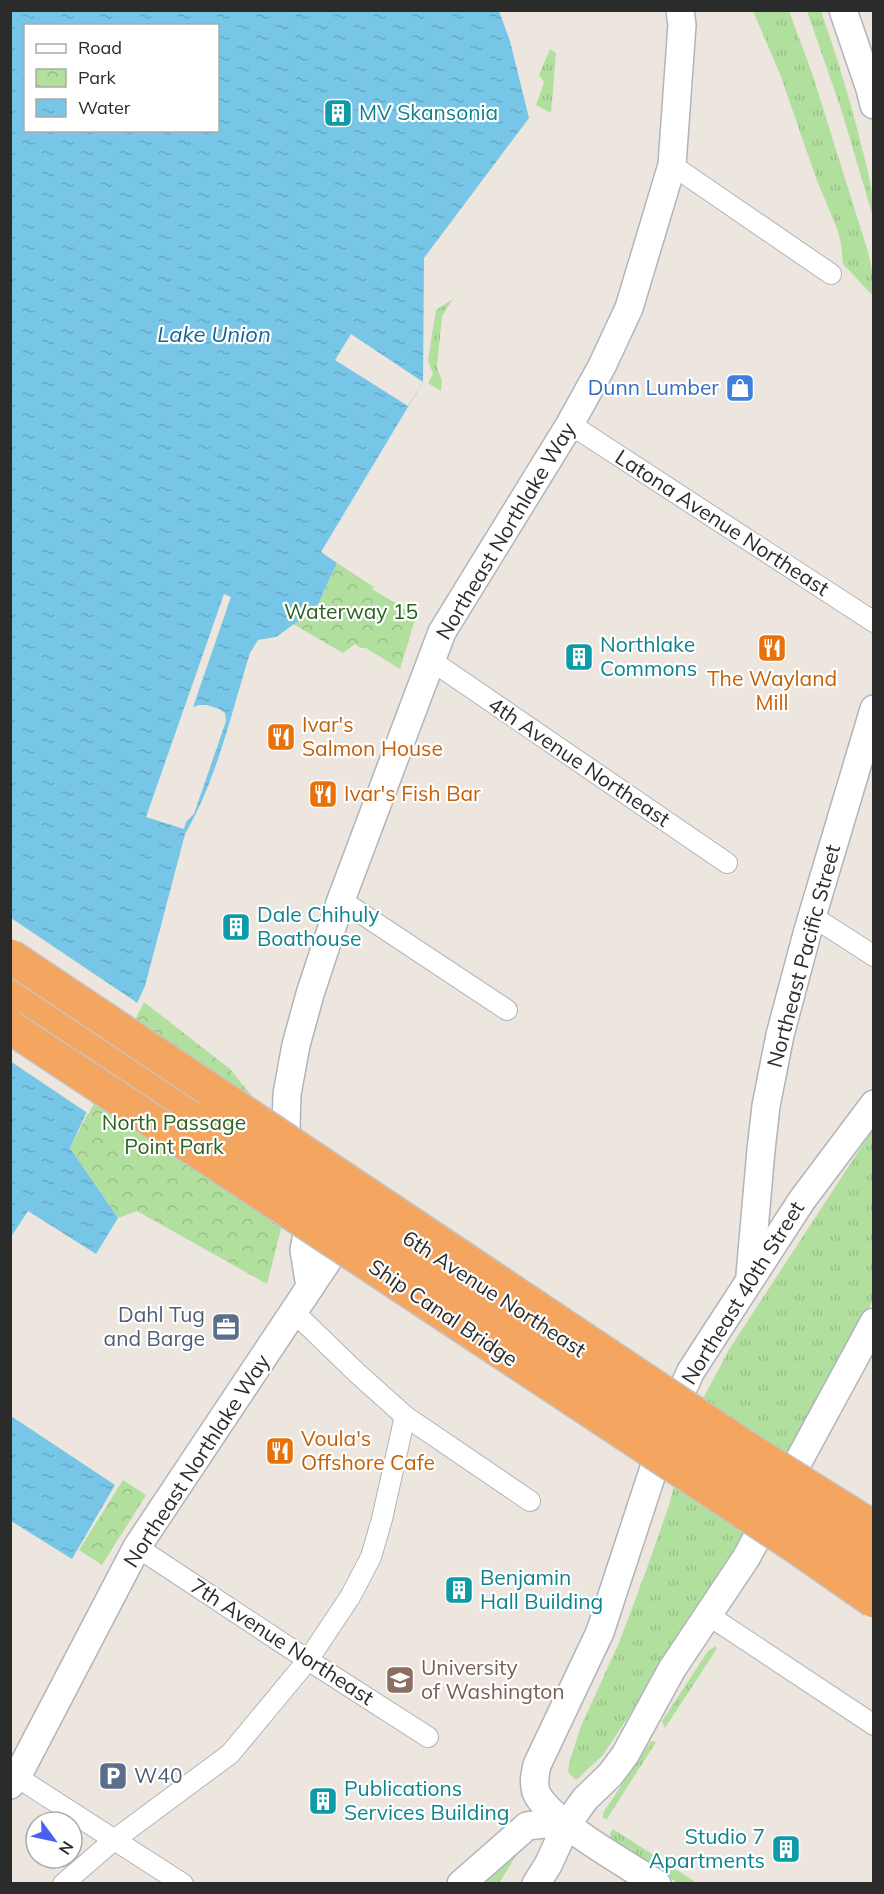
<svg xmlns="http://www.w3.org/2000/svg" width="884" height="1894" font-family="Mulish,sans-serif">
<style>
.grass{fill:url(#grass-tufts)}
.park{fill:url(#park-crowns)}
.water{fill:url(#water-ripples);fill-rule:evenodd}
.pier{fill:#ece6de}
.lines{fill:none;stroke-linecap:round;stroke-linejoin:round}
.street-casing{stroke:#b1b3bd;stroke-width:22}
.secondary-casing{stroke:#b1b3bd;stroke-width:30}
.highway-casing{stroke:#c4c4c4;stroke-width:36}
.street{stroke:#fff;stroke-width:20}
.secondary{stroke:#fff;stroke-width:27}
.highway{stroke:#f4a660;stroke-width:33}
.highway-bridge-casing{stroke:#c4c4c4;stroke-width:36;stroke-linecap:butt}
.highway-bridge{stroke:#f4a660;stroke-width:33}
.labels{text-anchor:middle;stroke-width:4.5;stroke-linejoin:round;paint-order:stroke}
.culture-label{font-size:21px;fill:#0d838f;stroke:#fff;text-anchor:start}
.shop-label{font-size:21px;fill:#366cbe;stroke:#fff;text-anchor:end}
.street-label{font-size:21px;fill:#2b2b2b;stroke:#fff}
.park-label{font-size:21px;fill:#2b631f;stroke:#fff}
.food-label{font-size:21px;fill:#c56008;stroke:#fff;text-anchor:start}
.service-label{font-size:21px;fill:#4e5e75;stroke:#fff;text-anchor:end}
.education-label{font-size:21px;fill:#785e54;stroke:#fff;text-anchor:start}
.water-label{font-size:22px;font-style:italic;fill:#166493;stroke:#fff}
</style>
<defs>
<pattern id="grass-tufts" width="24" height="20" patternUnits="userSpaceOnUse" patternTransform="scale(1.5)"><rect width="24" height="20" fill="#b1df9e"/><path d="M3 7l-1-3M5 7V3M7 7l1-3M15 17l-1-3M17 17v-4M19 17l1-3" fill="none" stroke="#98c088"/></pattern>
<pattern id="park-crowns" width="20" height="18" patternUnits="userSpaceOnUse" patternTransform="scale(1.5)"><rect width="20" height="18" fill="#b1df9e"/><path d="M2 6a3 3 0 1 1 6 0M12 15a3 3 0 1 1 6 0" fill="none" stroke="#98c088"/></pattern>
<pattern id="water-ripples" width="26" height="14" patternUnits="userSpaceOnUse" patternTransform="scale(1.5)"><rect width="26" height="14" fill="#77c5e7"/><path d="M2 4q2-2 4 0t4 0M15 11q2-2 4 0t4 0" fill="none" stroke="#67a9c6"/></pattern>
</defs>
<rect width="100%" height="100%" fill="#ece6de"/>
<!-- grass -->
<g class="grass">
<polygon points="753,11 789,11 812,73 868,252 873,274 873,296 843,264 841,244 838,231 816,178 780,74"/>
<path d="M 807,11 L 821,11 C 836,54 850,99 861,144 C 867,168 874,192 873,217 L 842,112 Z"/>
<polygon points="550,49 556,53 551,113 536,105 544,82 539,75"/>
<polygon points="453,299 442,316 437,367 442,381 441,391 428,383 433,374 428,360 436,310"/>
<polygon points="873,1129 873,1300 800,1440 738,1551 603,1755 576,1780 568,1772 570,1760 581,1726 619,1643 646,1571 669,1505 683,1452 701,1402 730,1348"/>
<polygon points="716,1646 716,1650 665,1728 662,1721 708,1651"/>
<polygon points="651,1741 656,1742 607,1819 603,1818 603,1813"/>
<polygon points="613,1829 697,1883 678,1883 610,1839 610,1834"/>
</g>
<!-- park -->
<g class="park">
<path d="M 337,563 L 374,587 L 372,589 L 416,616 L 400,669 L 366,648 L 361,648 L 355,644 L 343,653 L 293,624 C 321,606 324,592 337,563 Z"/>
<polygon points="144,1002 230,1069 288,1141 283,1221 267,1284 137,1211 118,1218 70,1148"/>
<polygon points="123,1480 146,1495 102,1565 79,1550"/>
<polygon points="519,1849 519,1851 499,1883 480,1884"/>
</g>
<!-- water -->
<g class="water">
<path d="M 11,11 L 499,11 L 510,41 L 529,118 L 424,258 L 423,382 L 321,552 L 337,563 L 318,604 L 308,614 L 276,637 L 258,640 L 250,653 C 231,714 217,779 185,834 L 145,986 L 70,1148 L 118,1218 L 96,1254 L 28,1211 L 11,1237 ZM 26,26 L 218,26 L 218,130 L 26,130 Z"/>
<polygon points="11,1416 115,1485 72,1559 11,1521"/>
</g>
<!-- pier -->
<g class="pier">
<polygon points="351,334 423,382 408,406 335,360"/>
<polygon points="224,594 231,597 193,707 199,705 207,705 219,709 225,713 226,721 194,814 186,822 184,829 146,817"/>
<polygon points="11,918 139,1004 89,1114 10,1061"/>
</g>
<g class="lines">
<!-- street casing -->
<g class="street-casing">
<g id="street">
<polyline points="672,165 831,274"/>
<polyline points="570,424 874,622"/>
<polyline points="432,661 727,863"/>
<polyline points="341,900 507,1010"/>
<polyline points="812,916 874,956"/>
<polyline points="294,1312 357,1373 405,1416 530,1501"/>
<polyline points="137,1547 308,1660 428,1737"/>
<polyline points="708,1615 874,1725"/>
<polyline points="17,1777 183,1884"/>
<polyline points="63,1884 114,1840 230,1754 308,1660 350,1597 371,1557 382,1519 405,1416"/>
</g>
</g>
<!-- secondary casing -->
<g class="secondary-casing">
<g id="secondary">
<polyline points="843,10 870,89 874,105"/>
<polyline points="294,1155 288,1141 286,1125 287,1094 296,1045 310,994 341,900 442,632 570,424 602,366 629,308 672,165 682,25 680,10"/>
<polyline points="750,1275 761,1150 766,1106 780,1035 808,930 874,709"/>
<polyline points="310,1287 304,1250 312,1207"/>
<polyline points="10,1785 17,1777 137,1547 350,1227"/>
<polyline points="461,1884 527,1826 544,1824 566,1826"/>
<polyline points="536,1884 548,1865 566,1826 585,1799 610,1775 625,1755 672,1669 746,1558 874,1322"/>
<path d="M 657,1884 C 628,1865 548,1821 536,1792 C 533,1783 535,1774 537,1765 L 600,1632 L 673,1410 L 691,1371 L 802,1200 L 874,1104"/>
</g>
</g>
<!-- highway casing -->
<g class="highway-casing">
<polyline id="highway" points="10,994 199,1120"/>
</g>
<!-- street -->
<use href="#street" class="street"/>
<!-- secondary -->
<use href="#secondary" class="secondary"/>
<!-- highway -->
<use href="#highway" class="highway"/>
<!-- highway-bridge casing -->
<g class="highway-bridge-casing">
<g id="highway-bridge">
<polyline points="10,956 748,1449 874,1528"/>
<polyline points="10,1027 795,1546 874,1601"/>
<polyline points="199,1120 715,1463 874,1566"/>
</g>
</g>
<!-- highway-bridge -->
<use href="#highway-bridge" class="highway-bridge"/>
</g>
<!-- icons -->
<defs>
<g id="building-square" transform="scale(1.5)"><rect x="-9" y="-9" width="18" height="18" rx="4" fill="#0f9aa8" stroke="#fff"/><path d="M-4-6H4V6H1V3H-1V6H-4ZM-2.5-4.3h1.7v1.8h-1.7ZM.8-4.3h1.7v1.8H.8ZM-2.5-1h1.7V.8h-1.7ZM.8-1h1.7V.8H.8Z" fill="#fff"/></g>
<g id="shop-square" transform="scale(1.5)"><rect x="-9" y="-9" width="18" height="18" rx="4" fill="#3f7fe0" stroke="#fff"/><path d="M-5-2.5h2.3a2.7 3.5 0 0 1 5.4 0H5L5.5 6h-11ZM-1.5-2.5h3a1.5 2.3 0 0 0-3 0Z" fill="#fff"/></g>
<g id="restaurant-square" transform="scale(1.5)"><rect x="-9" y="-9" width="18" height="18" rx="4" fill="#e8710a" stroke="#fff"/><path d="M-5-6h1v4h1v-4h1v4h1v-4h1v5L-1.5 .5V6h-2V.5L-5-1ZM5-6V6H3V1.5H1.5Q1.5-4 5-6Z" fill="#fff"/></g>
<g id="office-square" transform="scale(1.5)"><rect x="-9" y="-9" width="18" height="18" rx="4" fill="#5c6f8a" stroke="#fff"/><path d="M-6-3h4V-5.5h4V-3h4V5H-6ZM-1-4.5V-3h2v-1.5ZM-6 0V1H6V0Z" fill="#fff"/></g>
<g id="university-square" transform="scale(1.5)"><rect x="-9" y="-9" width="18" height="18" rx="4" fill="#8d6e63" stroke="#fff"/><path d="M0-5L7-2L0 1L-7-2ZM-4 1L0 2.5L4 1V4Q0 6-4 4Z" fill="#fff"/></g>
<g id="parking-square" transform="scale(1.5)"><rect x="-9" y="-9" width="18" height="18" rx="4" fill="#5c6f8a" stroke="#fff"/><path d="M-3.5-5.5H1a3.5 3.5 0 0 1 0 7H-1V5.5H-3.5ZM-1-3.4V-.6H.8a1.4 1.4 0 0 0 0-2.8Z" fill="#fff"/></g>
</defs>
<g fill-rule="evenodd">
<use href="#building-square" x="338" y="113"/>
<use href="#shop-square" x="740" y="388"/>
<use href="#restaurant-square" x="772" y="648"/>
<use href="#building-square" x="579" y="657"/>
<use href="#restaurant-square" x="281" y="737"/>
<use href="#restaurant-square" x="323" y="794"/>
<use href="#building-square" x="236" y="927"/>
<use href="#office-square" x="226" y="1327"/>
<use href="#restaurant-square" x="280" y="1451"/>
<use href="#building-square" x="459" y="1590"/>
<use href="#university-square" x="400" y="1680"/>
<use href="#parking-square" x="113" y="1776"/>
<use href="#building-square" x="323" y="1801"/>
<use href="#building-square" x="786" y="1849"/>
</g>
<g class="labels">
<!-- culture labels -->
<g class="culture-label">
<text x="359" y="120">MV Skansonia</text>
<text x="600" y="652">Northlake<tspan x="600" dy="24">Commons</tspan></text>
<text x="257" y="922">Dale Chihuly<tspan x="257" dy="24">Boathouse</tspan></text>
<text x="480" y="1585">Benjamin<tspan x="480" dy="24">Hall Building</tspan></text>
<text x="344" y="1796">Publications<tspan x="344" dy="24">Services Building</tspan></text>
<text x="765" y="1844" text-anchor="end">Studio 7<tspan x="765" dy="24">Apartments</tspan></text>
</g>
<!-- shop labels -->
<g class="shop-label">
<text x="719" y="395">Dunn Lumber</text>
</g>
<!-- street labels -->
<g class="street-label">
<text transform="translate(722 523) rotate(33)" y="7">Latona Avenue Northeast</text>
<text transform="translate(506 531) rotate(-59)" y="7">Northeast Northlake Way</text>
<text transform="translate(579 762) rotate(34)" y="7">4th Avenue Northeast</text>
<text transform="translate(804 956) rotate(-75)" y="7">Northeast Pacific Street</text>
<text transform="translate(743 1293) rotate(-58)" y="7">Northeast 40th Street</text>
<text transform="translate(494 1294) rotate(33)" y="7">6th Avenue Northeast</text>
<text transform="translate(443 1313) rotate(34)" y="7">Ship Canal Bridge</text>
<text transform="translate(197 1461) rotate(-57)" y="7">Northeast Northlake Way</text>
<text transform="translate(282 1642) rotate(33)" y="7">7th Avenue Northeast</text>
</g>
<!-- park labels -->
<g class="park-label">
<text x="351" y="619">Waterway 15</text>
<text x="174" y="1130">North Passage<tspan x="174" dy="24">Point Park</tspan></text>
</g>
<!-- food labels -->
<g class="food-label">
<text x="772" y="686" text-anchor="middle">The Wayland<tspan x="772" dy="24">Mill</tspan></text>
<text x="302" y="732">Ivar's<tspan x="302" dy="24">Salmon House</tspan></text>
<text x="344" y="801">Ivar's Fish Bar</text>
<text x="301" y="1446">Voula's<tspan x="301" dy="24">Offshore Cafe</tspan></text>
</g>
<!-- service labels -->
<g class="service-label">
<text x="205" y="1322">Dahl Tug<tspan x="205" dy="24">and Barge</tspan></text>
<text x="134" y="1783" text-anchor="start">W40</text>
</g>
<!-- education labels -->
<g class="education-label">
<text x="421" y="1675">University<tspan x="421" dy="24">of Washington</tspan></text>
</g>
<!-- water labels -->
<g class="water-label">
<text x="214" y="342">Lake Union</text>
</g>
</g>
<!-- border -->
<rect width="884" height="1894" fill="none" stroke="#2b2b2b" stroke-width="24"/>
<!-- legend -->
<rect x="24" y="24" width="195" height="108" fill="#ffffff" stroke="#aaaaaa" stroke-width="1.5"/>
<rect x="36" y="44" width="30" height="9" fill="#ffffff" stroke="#aaaaaa" stroke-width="1.5"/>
<text x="78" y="54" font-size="18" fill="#2b2b2b">Road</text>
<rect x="36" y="69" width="30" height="18" fill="url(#park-crowns)" stroke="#aaaaaa" stroke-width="1.5"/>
<text x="78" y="84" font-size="18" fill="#2b2b2b">Park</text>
<rect x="36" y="99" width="30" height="18" fill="url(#water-ripples)" stroke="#aaaaaa" stroke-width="1.5"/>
<text x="78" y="114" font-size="18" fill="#2b2b2b">Water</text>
<!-- north arrow -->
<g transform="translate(54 1840) rotate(123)"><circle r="28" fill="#ffffff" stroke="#aaaaaa" stroke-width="1.5"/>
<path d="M0-4.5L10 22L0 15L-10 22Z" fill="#4861ee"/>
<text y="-9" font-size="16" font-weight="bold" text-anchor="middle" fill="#2b2b2b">N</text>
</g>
</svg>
